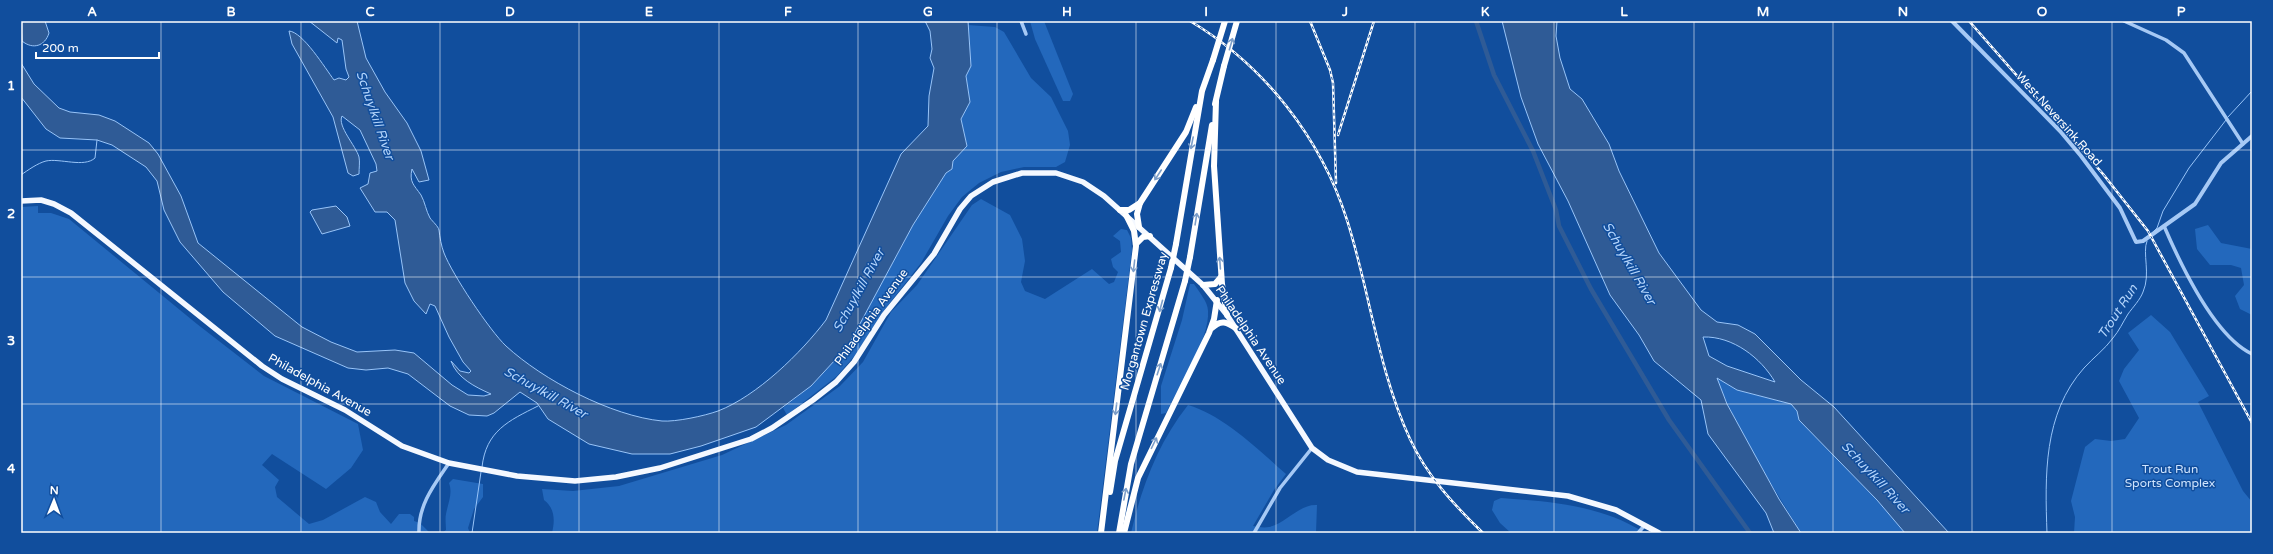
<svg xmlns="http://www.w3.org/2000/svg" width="2273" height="554" font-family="'Varela Round',sans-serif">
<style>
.green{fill:#2368bc}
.water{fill:#2f5b96;stroke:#98c4f8;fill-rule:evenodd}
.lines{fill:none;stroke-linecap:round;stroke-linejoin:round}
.stream{stroke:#98c4f8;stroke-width:1}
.canal{stroke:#2f5b96;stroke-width:4.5}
.minor{stroke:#a6c9f5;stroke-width:3.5}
.tertiary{stroke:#a6c9f5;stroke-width:4}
.primary{stroke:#f4f8ff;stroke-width:5.5}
.motorway{stroke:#fff;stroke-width:6}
.rail-casing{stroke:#fff;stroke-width:2.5}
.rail{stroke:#114e9d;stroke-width:1;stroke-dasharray:3;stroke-linecap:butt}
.motorway-bridge{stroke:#fff;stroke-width:6}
.oneway{stroke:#7c9ec9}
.grid{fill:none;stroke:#fff;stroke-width:1;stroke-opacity:0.55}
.labels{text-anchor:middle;stroke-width:3;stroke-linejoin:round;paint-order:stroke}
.street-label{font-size:12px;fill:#fff;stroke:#114e9d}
.park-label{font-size:12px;fill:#cfe4fe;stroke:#114e9d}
.water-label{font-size:13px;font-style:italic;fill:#b3d4fb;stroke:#114e9d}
.neatline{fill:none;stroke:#fff;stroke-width:1.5}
.grid-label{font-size:13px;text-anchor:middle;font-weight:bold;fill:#fff}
</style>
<rect width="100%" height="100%" fill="#114e9d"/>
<!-- green -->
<g class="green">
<polygon points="1030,21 1044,21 1073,94 1070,101 1063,101 1035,39"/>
<polygon points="968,25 995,27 1004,32 1031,78 1051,97 1068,131 1070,145 1065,162 1056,167 1024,167 1001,172 979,183 962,197 948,216 921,263 882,313 856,354 837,376 787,415 783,408 811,386 848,346 913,225 946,173 952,169 953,161 967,146 961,119 970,102 966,76 969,41"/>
<path d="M 981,199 L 1010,215 L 1022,239 L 1025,261 L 1021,282 L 1025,291 L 1045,299 L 1092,269 L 1109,284 L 1114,282 L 1118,272 L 1113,267 L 1111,259 L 1121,252 L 1120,241 L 1113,236 L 1121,229 L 1127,230 L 1131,238 L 1132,250 L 1097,533 L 552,533 C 555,521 555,508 544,500 L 542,489 L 573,491 L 619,486 L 722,455 L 786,425 L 840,386 L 863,362 L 891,312 L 917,285 L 972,205 Z"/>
<polygon points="38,206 38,213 51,213 69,219 197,324 264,376 358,424 363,450 351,468 326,489 272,454 262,465 279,480 275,487 277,497 309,524 323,520 365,497 376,502 380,512 391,524 399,514 410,514 414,517 414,521 420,523 430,533 21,533 21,207"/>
<polygon points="2208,225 2221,243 2252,249 2252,315 2240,309 2235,296 2244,285 2241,268 2231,265 2210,265 2197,249 2195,229"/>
<path d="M 1190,284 L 1194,284 C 1199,292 1208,302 1208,311 C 1210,339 1178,388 1166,413 L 1161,414 L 1161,386 L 1182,320 Z"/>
<polygon points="2151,315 2170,332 2209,396 2198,402 2243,491 2252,502 2252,533 2074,533 2075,517 2071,501 2085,447 2095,439 2111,441 2125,439 2139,418 2119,381 2124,369 2139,350 2128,333"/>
<path d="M 1716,377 L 1737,390 L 1791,404 L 1797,411 L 1799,420 L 1877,500 L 1905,533 L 1801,533 C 1771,483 1738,432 1716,377 Z"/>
<path d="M 1188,405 C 1223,415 1259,450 1286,474 L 1274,490 L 1253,526 C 1258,527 1264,528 1269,527 C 1287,523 1299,504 1317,505 L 1316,533 L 1131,533 C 1142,486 1158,443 1188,405 Z"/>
<path d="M 453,479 L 483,484 L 483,497 L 474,509 L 468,528 L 470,533 L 442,533 L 446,530 C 446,525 445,519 446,514 C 448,503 453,494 449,483 Z"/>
<path d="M 1501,498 C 1552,502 1601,505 1645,533 L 1511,533 L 1500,523 L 1492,510 L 1494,501 Z"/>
</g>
<!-- water -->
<g class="water">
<path d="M 23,21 L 45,21 L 49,33 C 45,46 33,50 22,41 L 21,24 Z"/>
<path d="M 309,21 L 357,21 L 366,58 L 385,92 L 407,123 L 421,151 L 429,180 L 419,182 L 412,169 C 409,182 414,185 421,195 C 425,202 426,211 430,218 C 433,222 438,226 439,230 C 440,238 441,245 444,253 C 452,274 490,331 506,346 C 543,380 611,416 662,421 C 676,422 704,416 718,411 C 757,396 801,353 826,320 L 901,154 L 928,126 L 929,96 L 934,68 L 930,58 L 932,49 L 930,31 L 925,21 L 968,21 L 971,66 L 966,76 L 970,102 L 961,119 L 967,146 L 953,161 L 952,169 L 946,173 L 913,225 L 848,346 L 811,386 L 756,427 L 701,446 L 670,454 L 632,454 L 589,444 L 548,419 L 537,403 L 520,392 L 494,413 L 487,416 L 469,415 L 450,406 L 408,374 L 388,368 L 366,370 L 348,368 L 275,336 L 223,292 L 180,242 L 164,210 L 157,181 L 146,167 L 112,145 L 97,140 L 60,138 L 46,129 L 21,97 L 21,63 L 34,84 L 59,108 L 70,112 L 99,115 L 115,121 L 149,143 L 158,154 L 181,196 L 198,243 L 302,327 L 331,342 L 357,352 L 395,350 L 414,353 L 452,385 L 468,395 L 484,396 L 491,394 C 475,387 457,378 451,361 L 460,371 L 469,373 L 471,371 L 463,362 L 449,337 L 435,306 L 430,304 L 426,314 L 414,301 L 405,283 L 395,220 L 387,212 L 375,212 L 360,188 L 368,184 L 370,173 L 377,171 L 376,164 L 360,130 L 342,116 C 337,126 356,146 359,157 C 360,162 359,168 359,174 L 353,176 L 348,173 L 333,117 L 292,44 L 289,31 C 303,32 325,68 334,80 L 339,78 L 346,80 L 349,77 L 346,69 L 342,40 L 338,38 L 337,43 Z"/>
<path d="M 1502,21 L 1557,21 L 1556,36 L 1560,58 L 1570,89 L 1582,99 L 1609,144 L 1619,171 L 1659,253 L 1701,310 L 1717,322 L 1738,325 L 1755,334 L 1801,380 L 1834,407 L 1949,533 L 1905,533 L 1877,500 L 1799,420 L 1797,411 L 1791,404 L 1737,390 L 1717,378 L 1727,404 L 1779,499 L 1801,533 L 1774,533 L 1766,513 L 1708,434 L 1701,400 L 1654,361 L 1639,335 L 1610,295 L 1568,201 L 1538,144 L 1521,97 ZM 1703,337 C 1733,336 1761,358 1775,382 L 1727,366 L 1709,356 Z"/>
<polygon points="336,206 347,217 350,226 322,234 310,212 312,210"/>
</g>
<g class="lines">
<!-- stream -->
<g class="stream">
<polyline points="2228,117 2252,91"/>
<path d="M 21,175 C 28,170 38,163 46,161 C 60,158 84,168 95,158 L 97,140"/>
<polyline points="2153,232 2157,228 2163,211 2189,168 2226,120"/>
<path d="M 482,467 C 486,431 508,421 538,406"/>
<polyline points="472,533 481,472"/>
<path d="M 2047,533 C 2045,476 2043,414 2084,368 C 2093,358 2105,349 2113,338 C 2119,331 2123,322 2128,314 C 2133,307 2140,300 2143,292 C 2151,274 2142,253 2147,241"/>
</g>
<!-- canal -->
<polyline class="canal" points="1476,21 1494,75 1533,151 1556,210 1559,226 1591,289 1669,420 1750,533"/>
<!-- minor -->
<g class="minor">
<polyline points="1021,21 1026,34"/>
<polyline points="2124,21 2166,40 2184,53 2243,144"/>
<path d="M 2164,226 C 2180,263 2214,336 2252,354"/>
<path d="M 419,533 C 418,505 434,485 449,463"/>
<polyline points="1254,533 1280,488 1312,448"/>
<polyline points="1638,533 1645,525"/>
</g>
<!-- tertiary -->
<polyline class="tertiary" points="1952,21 2060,131 2081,156 2120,208 2136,242 2143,241 2195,204 2221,163 2252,136"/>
<!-- primary -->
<polyline class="primary" points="21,201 41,200 54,204 71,213 262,366 282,379 345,410 402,446 449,463 517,476 575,481 616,477 660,468 751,439 772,428 813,400 836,382 854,362 884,315 934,254 960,209 971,196 993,182 1022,173 1056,173 1083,182 1104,196 1203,285 1227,315 1312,448 1328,460 1357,472 1568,496 1616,510 1659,533"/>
<!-- motorway -->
<g class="motorway">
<polyline points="1216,101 1214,166 1222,284 1227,315"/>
<polyline points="1215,104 1224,66"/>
<polyline points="1120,210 1129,210 1140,203"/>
<polyline points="1139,227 1137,214 1140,203 1186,132 1196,107"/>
<polyline points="1136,244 1143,237 1150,236"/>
<polyline points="1176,244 1202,91 1213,60"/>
<polyline points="1190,257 1212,125"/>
<polyline points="1203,285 1215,284 1221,277"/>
<path d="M 1212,328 C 1221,319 1227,322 1237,329"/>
<polyline points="1110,492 1115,461 1171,268"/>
<polyline points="1101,533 1136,246 1134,231 1126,215"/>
<polyline points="1119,533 1131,464 1185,281"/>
<polyline points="1124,533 1138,478 1209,333 1214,319 1217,300"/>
</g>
<!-- rail casing -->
<g class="rail-casing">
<g id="rail">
<path d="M 1190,21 C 1264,65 1321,138 1347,220 C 1370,292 1378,370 1410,439 C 1427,476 1454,505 1483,533"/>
<polyline points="1310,21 1330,70 1333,83 1336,183"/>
<polyline points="1969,21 2103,174 2148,231 2252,423"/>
<polyline points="1338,135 1374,21"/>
</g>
</g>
<!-- rail -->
<use href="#rail" class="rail"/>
<!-- motorway-bridge -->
<g class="motorway-bridge">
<polyline points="1213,60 1225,21"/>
<polyline points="1224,66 1237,21"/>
<polyline points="1171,268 1176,244"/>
<polyline points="1185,281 1190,257"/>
</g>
</g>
<!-- one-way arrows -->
<defs><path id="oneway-shaft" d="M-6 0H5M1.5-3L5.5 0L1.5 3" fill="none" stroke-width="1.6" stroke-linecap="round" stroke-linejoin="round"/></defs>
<g class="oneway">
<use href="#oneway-shaft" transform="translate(1231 44) rotate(-74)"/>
<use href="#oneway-shaft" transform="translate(1192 143) rotate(101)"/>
<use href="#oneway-shaft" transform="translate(1158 175) rotate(123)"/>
<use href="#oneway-shaft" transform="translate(1196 219) rotate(-81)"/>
<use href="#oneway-shaft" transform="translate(1220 263) rotate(-94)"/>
<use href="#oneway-shaft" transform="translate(1134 266) rotate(97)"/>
<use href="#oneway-shaft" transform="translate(1161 306) rotate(105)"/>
<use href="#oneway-shaft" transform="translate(1159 369) rotate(-72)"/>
<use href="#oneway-shaft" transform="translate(1116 409) rotate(97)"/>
<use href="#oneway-shaft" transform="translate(1154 443) rotate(-64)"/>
<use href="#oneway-shaft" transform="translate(1125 494) rotate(-79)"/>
</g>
<!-- grid -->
<path class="grid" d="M 161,21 L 161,533M 301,21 L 301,533M 440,21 L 440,533M 579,21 L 579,533M 719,21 L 719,533M 858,21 L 858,533M 997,21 L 997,533M 1136,21 L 1136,533M 1276,21 L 1276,533M 1415,21 L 1415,533M 1554,21 L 1554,533M 1694,21 L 1694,533M 1833,21 L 1833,533M 1972,21 L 1972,533M 2112,21 L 2112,533M 21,150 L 2252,150M 21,277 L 2252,277M 21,404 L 2252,404"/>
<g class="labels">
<!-- street labels -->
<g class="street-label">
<text transform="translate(2059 119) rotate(48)" y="4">West Neversink Road</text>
<text transform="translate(871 317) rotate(-54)" y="4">Philadelphia Avenue</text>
<text transform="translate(1144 321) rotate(-74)" y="4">Morgantown Expressway</text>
<text transform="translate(1251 335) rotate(56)" y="4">Philadelphia Avenue</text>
<text transform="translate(320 385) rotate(29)" y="4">Philadelphia Avenue</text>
</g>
<!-- park labels -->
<g class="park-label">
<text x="2170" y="473">Trout Run<tspan x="2170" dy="14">Sports Complex</tspan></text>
</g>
<!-- water labels -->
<g class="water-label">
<text transform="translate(376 115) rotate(71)" y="5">Schuylkill River</text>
<text transform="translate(1630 263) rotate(60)" y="5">Schuylkill River</text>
<text transform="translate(858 290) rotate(-61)" y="5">Schuylkill River</text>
<text transform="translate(2117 311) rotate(-57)" y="5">Trout Run</text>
<text transform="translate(546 392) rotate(29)" y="5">Schuylkill River</text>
<text transform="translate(1876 477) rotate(47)" y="5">Schuylkill River</text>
</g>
</g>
<!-- border -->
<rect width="2273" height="554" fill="none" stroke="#114e9d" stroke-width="44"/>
<!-- north arrow -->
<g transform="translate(54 500) rotate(1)" stroke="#114e9d" stroke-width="3" paint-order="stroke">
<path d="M0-3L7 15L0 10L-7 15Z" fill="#ffffff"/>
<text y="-6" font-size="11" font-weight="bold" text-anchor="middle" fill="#ffffff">N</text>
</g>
<!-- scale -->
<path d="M36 52v6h123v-6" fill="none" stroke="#ffffff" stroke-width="2"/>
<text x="42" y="52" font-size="12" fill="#ffffff" stroke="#114e9d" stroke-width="3" paint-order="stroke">200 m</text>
<rect x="22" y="22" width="2229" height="510" class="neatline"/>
<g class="grid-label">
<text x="92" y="16">A</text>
<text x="231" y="16">B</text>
<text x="370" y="16">C</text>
<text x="510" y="16">D</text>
<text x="649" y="16">E</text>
<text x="788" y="16">F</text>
<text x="928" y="16">G</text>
<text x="1067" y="16">H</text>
<text x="1206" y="16">I</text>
<text x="1345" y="16">J</text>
<text x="1485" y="16">K</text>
<text x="1624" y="16">L</text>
<text x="1763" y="16">M</text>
<text x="1903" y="16">N</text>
<text x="2042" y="16">O</text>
<text x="2181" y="16">P</text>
<text x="11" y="90">1</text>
<text x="11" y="218">2</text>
<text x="11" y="345">3</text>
<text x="11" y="473">4</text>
</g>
</svg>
